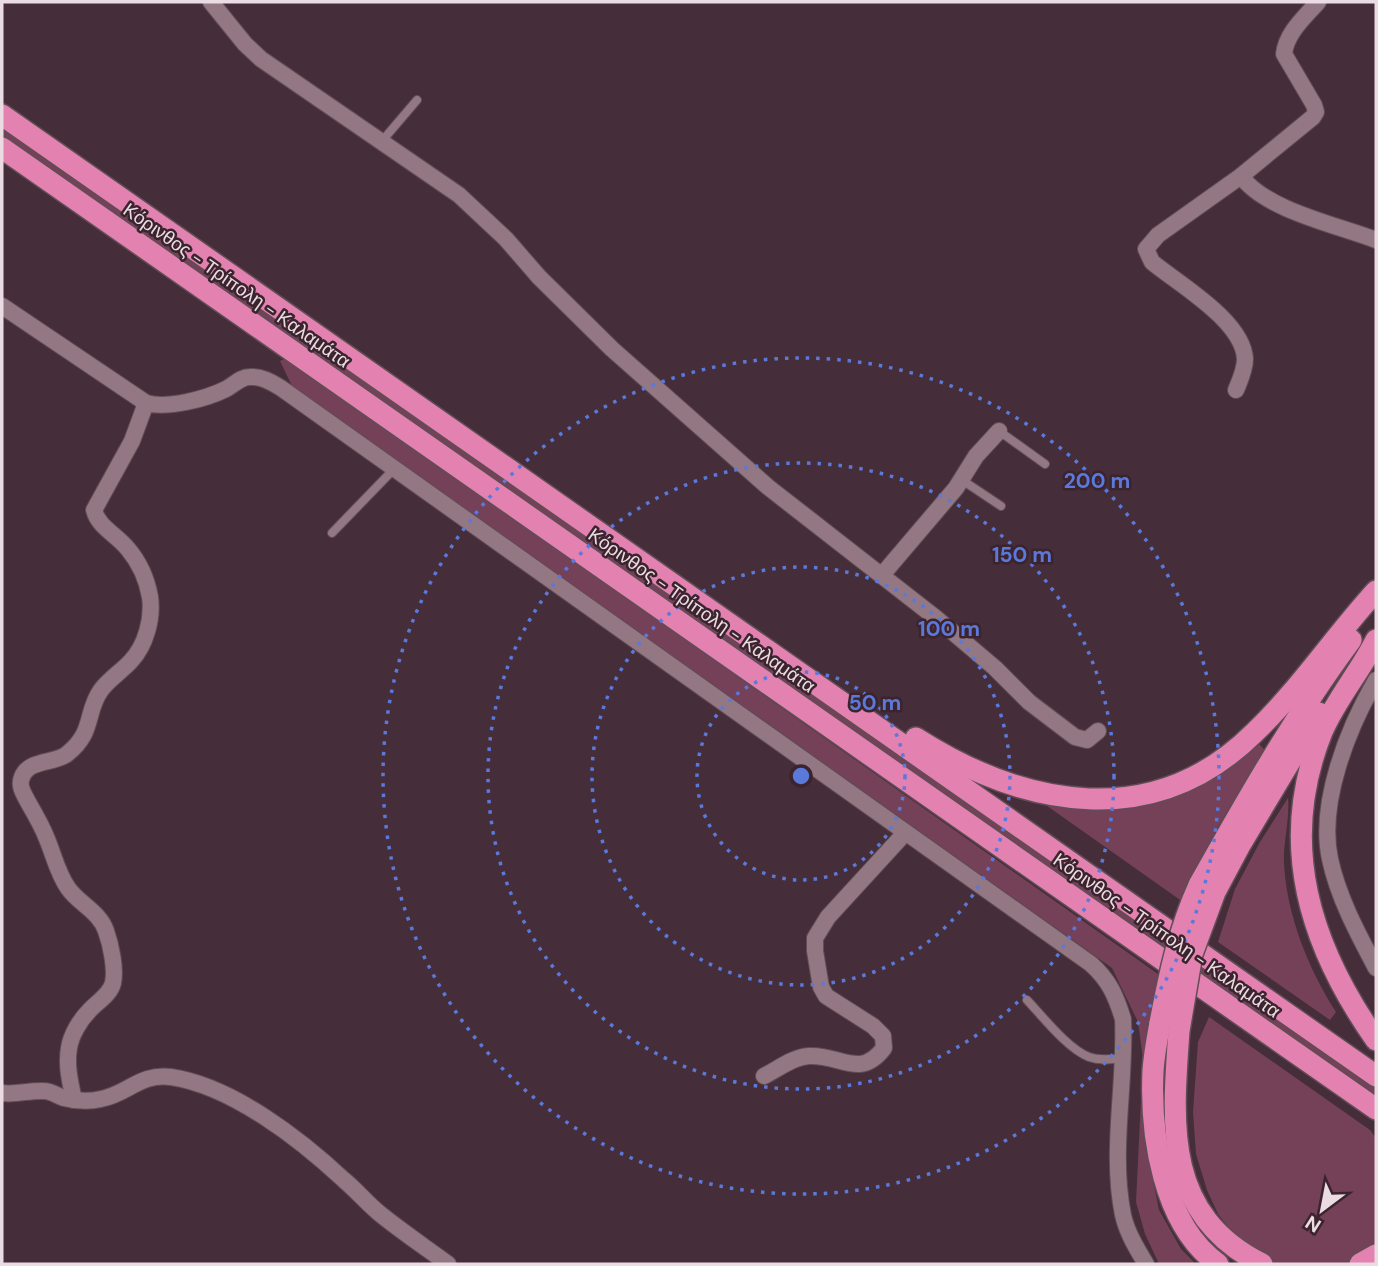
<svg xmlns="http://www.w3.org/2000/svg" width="1378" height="1266" font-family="'DM Sans',sans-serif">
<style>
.green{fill:#744159}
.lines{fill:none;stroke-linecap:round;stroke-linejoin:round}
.lane-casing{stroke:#614d56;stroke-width:10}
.street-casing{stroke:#614d56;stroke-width:18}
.highway-casing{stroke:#614d56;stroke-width:24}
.lane{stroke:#937883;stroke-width:8}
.street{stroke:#937883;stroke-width:16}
.highway{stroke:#e382b0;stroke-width:21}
.highway-bridge-casing{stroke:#614d56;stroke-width:24;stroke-linecap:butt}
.highway-bridge{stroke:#e382b0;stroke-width:21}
.ring{fill:none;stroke:#5b78db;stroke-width:3.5;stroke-dasharray:3.5 7}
.labels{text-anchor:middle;stroke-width:5;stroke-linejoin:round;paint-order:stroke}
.street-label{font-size:19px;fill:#ebdbe2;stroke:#3b242e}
.centre{fill:#5b78db;stroke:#3b242e;stroke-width:3.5}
.ring-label{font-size:21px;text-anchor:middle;font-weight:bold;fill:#5b78db;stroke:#3b242e;stroke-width:5;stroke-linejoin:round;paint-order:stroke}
</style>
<rect width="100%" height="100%" fill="#452e39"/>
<!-- green -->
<g class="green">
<polygon points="2,127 1376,1088 1376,1097 2,135"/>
<polygon points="287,358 1158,974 1148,1155 1159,1210 1181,1249 1196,1264 1159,1264 1145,1234 1136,1202 1143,1059 1138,1022 1112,968 292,386 280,361"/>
<polygon points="1256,741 1265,750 1216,830 1183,902 1026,791 1123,802"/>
<path d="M 1288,798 C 1290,820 1283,842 1284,864 C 1287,916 1308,968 1336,1012 L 1330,1020 L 1218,942 L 1235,889 L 1260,842 Z"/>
<polygon points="1209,1017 1370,1130 1376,1138 1376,1248 1356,1264 1276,1264 1257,1256 1237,1238 1218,1214 1207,1190 1196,1154 1193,1112 1198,1042"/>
</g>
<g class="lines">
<!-- lane casing -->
<g class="lane-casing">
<g id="lane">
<polyline points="382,141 417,100"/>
<polyline points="999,431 1045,464"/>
<polyline points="962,480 1001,506"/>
<polyline points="332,533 394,469"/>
<path d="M 1027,1000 C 1043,1017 1068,1049 1089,1057 C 1100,1061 1112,1059 1123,1058"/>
</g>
</g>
<!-- street casing -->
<g class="street-casing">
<g id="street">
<polyline points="211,2 245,44 261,59 459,195 506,239 539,277 612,349 768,487 936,618 995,668 1029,702 1075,737 1087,740 1098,731"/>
<path d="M 1241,176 C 1265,210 1337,225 1376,240"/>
<path d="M 2,306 L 146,403 C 167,409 206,399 226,389 C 234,385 240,377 250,377 C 261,376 271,382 281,388 L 1091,964 C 1109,980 1116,996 1123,1019 C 1126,1084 1110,1151 1123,1215 C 1127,1233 1137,1249 1146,1264"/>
<path d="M 1236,390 C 1240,380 1245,370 1245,359 C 1243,321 1180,285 1152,262 L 1146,249 L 1158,235 L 1241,176 L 1313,117 L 1316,112 L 1314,105 L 1284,54 C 1286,33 1305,17 1318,2"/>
<polyline points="882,575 956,488 976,456 999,431"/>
<path d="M 1376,680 C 1348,728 1318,803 1330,859 C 1338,897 1358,934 1376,968"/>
<path d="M 764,1076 C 778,1069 793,1057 809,1056 C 840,1054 860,1080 884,1048 L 883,1036 L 873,1026 L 826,996 L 821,987 L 815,951 L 815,938 L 828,917 L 905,833"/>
<path d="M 2,1093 C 17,1095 29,1090 44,1091 C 52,1091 57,1096 64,1098 C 76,1101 89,1102 101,1099 C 128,1094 140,1073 171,1077 C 232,1086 300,1139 344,1180 C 356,1190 367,1203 379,1213 C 401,1231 425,1247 448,1264"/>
<path d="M 74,1100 C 70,1082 66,1065 69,1048 C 71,1035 80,1020 89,1011 C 97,1002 110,995 113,983 C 116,969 111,945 106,931 C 100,912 78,903 68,888 C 58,874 54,856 47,839 C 42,826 35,814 28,802 C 24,794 18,786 22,777 C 29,759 54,764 67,754 C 95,732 85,712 101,690 C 109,679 122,671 131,661 C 146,645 153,618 150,597 C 147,580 139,562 128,549 C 117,535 98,527 94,510 L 132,441 L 146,403"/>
</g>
</g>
<!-- highway casing -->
<g class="highway-casing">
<g id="highway">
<polyline points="2,115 1376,1076"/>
<polyline points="2,148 1376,1109"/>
<path d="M 1376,640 C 1360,672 1336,699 1322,732 C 1277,844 1310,946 1376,1040"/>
<path d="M 916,738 C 1026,808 1154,832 1254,733 C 1299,690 1334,637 1376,591"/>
<path d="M 1199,885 C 1246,801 1294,717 1351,640"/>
<polyline points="1215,892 1240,845 1319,713"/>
<path d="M 1160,1023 C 1157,1039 1154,1055 1153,1071 C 1150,1135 1163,1225 1218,1264"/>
<path d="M 1179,1031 C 1172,1126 1164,1215 1262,1264"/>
<polyline points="1360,1264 1376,1255"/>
</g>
</g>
<!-- lane -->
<use href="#lane" class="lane"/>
<!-- street -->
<use href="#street" class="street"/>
<!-- highway -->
<use href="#highway" class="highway"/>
<!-- highway-bridge casing -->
<g class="highway-bridge-casing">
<g id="highway-bridge">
<path d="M 1160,1023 C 1169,975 1179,929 1199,885"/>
<polyline points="1179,1031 1192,954 1215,892"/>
</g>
</g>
<!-- highway-bridge -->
<use href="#highway-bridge" class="highway-bridge"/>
</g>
<!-- distance rings -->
<g class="ring">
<circle cx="801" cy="776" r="104"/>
<circle cx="801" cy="776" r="209"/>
<circle cx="801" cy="776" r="313"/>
<circle cx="801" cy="776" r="418"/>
</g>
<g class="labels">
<!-- street labels -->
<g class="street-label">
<text transform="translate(237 285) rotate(35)" y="7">Κόρινθος - Τρίπολη - Καλαμάτα</text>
<text transform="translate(702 610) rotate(35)" y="7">Κόρινθος - Τρίπολη - Καλαμάτα</text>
<text transform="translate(1167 935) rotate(35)" y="7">Κόρινθος - Τρίπολη - Καλαμάτα</text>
</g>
</g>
<circle cx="801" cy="776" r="10" class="centre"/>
<g class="ring-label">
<text x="1097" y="488">200 m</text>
<text x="1022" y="562">150 m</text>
<text x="949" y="636">100 m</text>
<text x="875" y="710">50 m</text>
</g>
<!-- border -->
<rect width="1378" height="1266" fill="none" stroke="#ebdbe2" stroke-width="7"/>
<!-- north arrow -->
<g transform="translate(1322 1210) rotate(212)" stroke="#3b242e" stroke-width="5" paint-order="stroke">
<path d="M0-5L12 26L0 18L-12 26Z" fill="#ebdbe2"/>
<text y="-10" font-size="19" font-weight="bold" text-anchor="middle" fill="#ebdbe2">N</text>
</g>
</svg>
